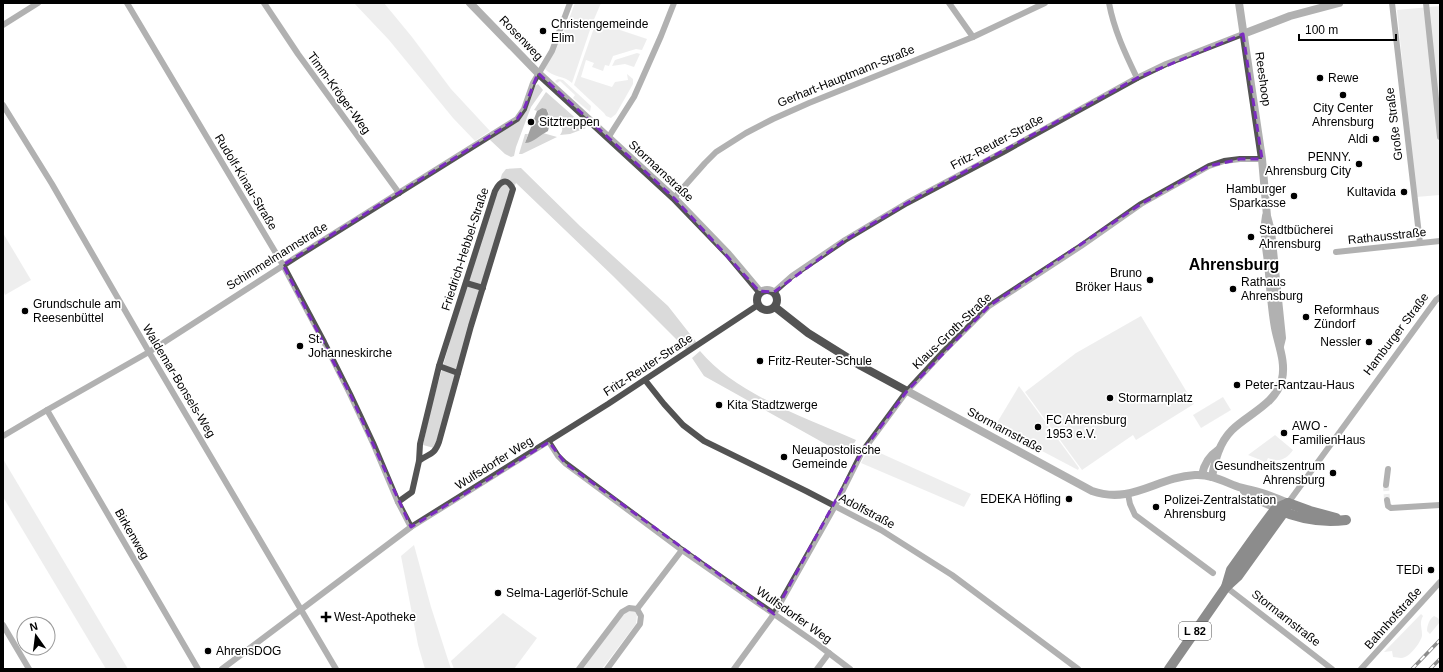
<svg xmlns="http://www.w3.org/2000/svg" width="1443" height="672" font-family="Arial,sans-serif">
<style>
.green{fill:#dadada}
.water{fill:#a1a1a1}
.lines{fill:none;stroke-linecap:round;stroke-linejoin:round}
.minor-tunnel{stroke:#d9d9d9;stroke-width:6;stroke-dasharray:6 3;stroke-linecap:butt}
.minor{stroke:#535353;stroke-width:6}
.tertiary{stroke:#535353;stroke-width:8}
.primary{stroke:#000;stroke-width:10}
.rail-casing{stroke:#000;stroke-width:3.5}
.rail{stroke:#fff;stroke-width:2;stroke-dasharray:6;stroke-linecap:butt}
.marked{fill:none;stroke:#7b2cbf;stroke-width:3;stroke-dasharray:8 5;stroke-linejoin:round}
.poi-dot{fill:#000;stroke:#fff;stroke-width:1.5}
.labels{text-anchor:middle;stroke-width:3.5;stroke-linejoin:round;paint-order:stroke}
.shield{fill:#fff;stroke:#4c4c4c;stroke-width:1}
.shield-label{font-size:11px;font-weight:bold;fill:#000}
.poi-label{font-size:12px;fill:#000;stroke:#fff;text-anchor:start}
.street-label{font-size:12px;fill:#000;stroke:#fff}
.district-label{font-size:16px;font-weight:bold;fill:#000;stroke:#fff}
</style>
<rect width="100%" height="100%" fill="#fff"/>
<!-- green -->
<g class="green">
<polygon points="354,3 384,3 412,37 451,89 490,131 475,141 453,118 389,40"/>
<path d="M 575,3 L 601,3 L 592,24 L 572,83 C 564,75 553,78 545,69 L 567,24 Z"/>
<polygon points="1440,6 1440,195 1416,197 1397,10"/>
<polygon points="596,22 647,39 642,50 636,49 613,56 609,66 605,65 603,71 592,67 594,63 586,60 581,77 612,87 615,82 628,80 627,74 633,79 633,84 616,114 611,118 606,116 604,113 574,85"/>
<polygon points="637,53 640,54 634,67 625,64 612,66 615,60"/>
<polygon points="558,79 563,80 591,106 590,112 573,98 575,95 560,81 557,83 555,81"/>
<polygon points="538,84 543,90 531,107 516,147 514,156 511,157 505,154 489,139 514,123 531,97 535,86"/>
<path d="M 546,92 L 581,123 L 580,125 L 582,127 L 583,126 L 586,128 L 570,134 L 560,135 C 567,126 557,123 550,121 L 548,111 L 542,108 L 537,111 L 534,110 Z"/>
<path d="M 543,133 L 557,137 L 522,154 L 519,154 L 525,134 L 528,134 L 525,143 C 534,141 535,137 543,133 Z"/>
<polygon points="521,168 580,226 668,306 697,343 687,350 613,276 516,183 509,197 438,436 434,448 423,445 432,404 455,324 502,174 506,169"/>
<polygon points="3,233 31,280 5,295 3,290"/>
<polygon points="1141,316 1194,404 1136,440 1133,435 1082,470 1025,392 1076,353"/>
<path d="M 700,351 C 736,394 806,418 856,440 L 847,456 L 704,376 L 692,358 Z"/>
<polygon points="1019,386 1079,468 1078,470 995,426"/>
<polygon points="1223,397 1231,410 1201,428 1193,415"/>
<path d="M 1275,435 L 1293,450 C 1287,459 1279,463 1268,458 L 1265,464 L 1263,461 L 1248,455 Z"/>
<polygon points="869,448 971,494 964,507 861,463"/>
<polygon points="3,459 128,669 106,669 3,497"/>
<polygon points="414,545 431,607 451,669 425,669 418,645 401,556"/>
<polygon points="631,611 635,612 637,615 636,624 602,669 583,669 621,617 626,612"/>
<polygon points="503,613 537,638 514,669 454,669 451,661"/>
<path d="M 1421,614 L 1423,616 C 1419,623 1422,627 1422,634 C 1423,640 1411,655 1405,657 C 1401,659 1397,657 1393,657 L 1392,651 L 1384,652 Z"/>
<path d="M 1434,616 L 1438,618 L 1440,622 L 1430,634 L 1427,631 C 1427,626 1429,619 1434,616 Z"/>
</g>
<!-- water -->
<path class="water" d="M 542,108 L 546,109 C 550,114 550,125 548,131 C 540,135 533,143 525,143 L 537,111 Z"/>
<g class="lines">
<!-- minor-tunnel -->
<polyline class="minor-tunnel" points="1386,485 1387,500"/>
<!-- minor -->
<g class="minor">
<polyline points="127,3 283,265 324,342 350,394 373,443 398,502 411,527"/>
<polyline points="264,3 298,54 399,193"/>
<polyline points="949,3 973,37"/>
<path d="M 1109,3 C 1114,30 1125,53 1137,78"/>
<polyline points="1392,3 1420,243"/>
<polyline points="1426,3 1440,137"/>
<polyline points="3,25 38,3"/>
<polyline points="3,105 52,184 149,352 336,669"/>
<polyline points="608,138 634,97 661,36 674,3"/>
<polyline points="674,198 705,163 716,152 746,133 773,119 809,103 973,37 1045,3"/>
<polyline points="1336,252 1440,241"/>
<polyline points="466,283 483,288"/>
<polyline points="774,292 792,276 845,240 907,203 1005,151 1137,78 1166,64 1243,34"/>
<polyline points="439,366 458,373"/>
<polyline points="645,380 664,404 683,425 704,441 806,491 881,530 952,575 1078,669"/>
<polyline points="47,410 198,669"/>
<polyline points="3,436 47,410 149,352 298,256 517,119 524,109 533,83 552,51 570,3"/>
<polyline points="549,442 558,456 565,463 682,550 817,644 850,669"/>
<polyline points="1386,485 1388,469"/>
<polyline points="1128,494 1130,504 1135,515 1213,573"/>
<polyline points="1387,500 1388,506 1391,508 1440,505"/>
<path d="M 398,502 L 412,492 L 419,461 L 420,444 L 439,366 L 495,191 C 500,181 507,177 513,189 L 471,326 L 439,442 C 434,456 429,453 419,461"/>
<polyline points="1288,503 1436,300 1440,297"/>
<polyline points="1226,587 1332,669"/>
<polyline points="637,609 682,550"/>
<polyline points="3,625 29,669"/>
<polyline points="222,669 411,527 608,404 758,305"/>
<polyline points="579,669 622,612 629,608 637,609"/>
<polyline points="607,669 640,624 641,616 637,609"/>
<polyline points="734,669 774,614 835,506 862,452 907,391 943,352 989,306 1081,246 1141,204 1209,166 1224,161 1240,159 1262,159"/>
<polyline points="817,669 829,653"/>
<polyline points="1361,669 1440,582"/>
</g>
<!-- tertiary -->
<g class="tertiary">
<polyline points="470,3 538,73 674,198 728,254 760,292"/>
<polyline points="1239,3 1262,159 1267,216 1271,231 1282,338 1280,346"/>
<polyline points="1243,34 1290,16 1339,3"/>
<circle cx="767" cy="300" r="10"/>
<path d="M 775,307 L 808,333 L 861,366 L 1092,491 C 1132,505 1157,477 1195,475 C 1210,474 1223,481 1236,486 C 1244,489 1252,490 1259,492 C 1269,495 1279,499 1288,503"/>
<path d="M 1202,475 C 1204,464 1209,456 1218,450"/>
<path d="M 1212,477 C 1215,460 1219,443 1232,430 C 1248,414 1276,404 1282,379 C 1286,362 1278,344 1275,328 C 1271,306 1270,284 1268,262 C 1266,247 1263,231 1266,216"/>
<polyline points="1244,491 1260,501 1276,508"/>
</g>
<!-- primary -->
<g class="primary">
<polyline points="1288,503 1310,511 1336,518"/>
<path d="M 1279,510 C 1302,520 1322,523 1346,520"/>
<polyline points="1226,587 1231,570 1256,535 1276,508 1288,503"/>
<polyline points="1169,669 1226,587 1238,576 1284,512 1288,503"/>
</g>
<!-- rail casing -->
<g class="rail-casing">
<g id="rail">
<polyline points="1412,669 1440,640"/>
<polyline points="1430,669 1440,659"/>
</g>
</g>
<!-- rail -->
<use href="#rail" class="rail"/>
</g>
<!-- marked area -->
<path d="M0 0H1443V672H0ZM 1243,34 L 1262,159 L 1240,159 L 1209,166 L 1141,204 L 989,306 L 907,391 L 862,452 L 774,614 L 565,463 L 549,442 L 411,527 L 350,394 L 283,265 L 517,119 L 524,109 L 538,73 L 674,198 L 759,291 L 774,292 L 845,240 L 907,203 L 1137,78 Z" fill="#fff" fill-opacity=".55" fill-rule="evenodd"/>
<path class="marked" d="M 1243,34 L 1262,159 L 1240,159 L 1209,166 L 1141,204 L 989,306 L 907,391 L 862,452 L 774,614 L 565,463 L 549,442 L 411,527 L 350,394 L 283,265 L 517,119 L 524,109 L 538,73 L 674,198 L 759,291 L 774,292 L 845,240 L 907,203 L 1137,78 Z"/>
<!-- markers -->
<g class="poi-dot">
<circle cx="543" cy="31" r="4"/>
<circle cx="1320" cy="78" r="4"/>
<circle cx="1343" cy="95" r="4"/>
<circle cx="531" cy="122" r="4"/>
<circle cx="1376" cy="139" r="4"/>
<circle cx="1359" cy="164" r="4"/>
<circle cx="1404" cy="192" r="4"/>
<circle cx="1294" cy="196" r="4"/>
<circle cx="1251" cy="237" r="4"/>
<circle cx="1150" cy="280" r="4"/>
<circle cx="1233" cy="289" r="4"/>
<circle cx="25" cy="311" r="4"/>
<circle cx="1306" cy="317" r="4"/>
<circle cx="1369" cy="342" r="4"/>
<circle cx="300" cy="346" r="4"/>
<circle cx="760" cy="361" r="4"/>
<circle cx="1237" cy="385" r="4"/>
<circle cx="1110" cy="398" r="4"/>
<circle cx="719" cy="405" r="4"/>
<circle cx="1038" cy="427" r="4"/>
<circle cx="1284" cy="433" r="4"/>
<circle cx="784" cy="457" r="4"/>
<circle cx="1333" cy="473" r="4"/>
<circle cx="1069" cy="499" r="4"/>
<circle cx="1156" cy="507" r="4"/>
<circle cx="1431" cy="570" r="4"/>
<circle cx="498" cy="593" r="4"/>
<path d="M324 611h4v4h4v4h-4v4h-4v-4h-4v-4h4z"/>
<circle cx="208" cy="651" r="4"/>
</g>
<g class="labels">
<!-- shield labels -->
<rect class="shield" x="1179" y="622" width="32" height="18" rx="3"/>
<g class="shield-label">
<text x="1195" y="635">L 82</text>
</g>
<!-- poi labels -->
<g class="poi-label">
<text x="551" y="28">Christengemeinde<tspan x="551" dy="14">Elim</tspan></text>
<text x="1328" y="82">Rewe</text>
<text x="1343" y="112" text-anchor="middle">City Center<tspan x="1343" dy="14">Ahrensburg</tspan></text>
<text x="539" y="126">Sitztreppen</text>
<text x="1368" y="143" text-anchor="end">Aldi</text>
<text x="1351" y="161" text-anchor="end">PENNY.<tspan x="1351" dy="14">Ahrensburg City</tspan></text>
<text x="1286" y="193" text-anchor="end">Hamburger<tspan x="1286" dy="14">Sparkasse</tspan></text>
<text x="1396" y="196" text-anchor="end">Kultavida</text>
<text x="1259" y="234">Stadtbücherei<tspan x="1259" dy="14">Ahrensburg</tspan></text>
<text x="1142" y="277" text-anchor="end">Bruno<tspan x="1142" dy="14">Bröker Haus</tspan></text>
<text x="1241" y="286">Rathaus<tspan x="1241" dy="14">Ahrensburg</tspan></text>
<text x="33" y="308">Grundschule am<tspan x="33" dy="14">Reesenbüttel</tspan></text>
<text x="1314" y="314">Reformhaus<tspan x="1314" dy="14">Zündorf</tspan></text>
<text x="308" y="343">St.<tspan x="308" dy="14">Johanneskirche</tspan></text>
<text x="1361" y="346" text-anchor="end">Nessler</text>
<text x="768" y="365">Fritz-Reuter-Schule</text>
<text x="1245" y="389">Peter-Rantzau-Haus</text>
<text x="1118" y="402">Stormarnplatz</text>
<text x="727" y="409">Kita Stadtzwerge</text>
<text x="1046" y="424">FC Ahrensburg<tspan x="1046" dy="14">1953 e.V.</tspan></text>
<text x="1292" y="430">AWO -<tspan x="1292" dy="14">FamilienHaus</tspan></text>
<text x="792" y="454">Neuapostolische<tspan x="792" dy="14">Gemeinde</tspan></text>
<text x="1325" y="470" text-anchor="end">Gesundheitszentrum<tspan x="1325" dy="14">Ahrensburg</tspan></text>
<text x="1061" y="503" text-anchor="end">EDEKA Höfling</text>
<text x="1164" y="504">Polizei-Zentralstation<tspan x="1164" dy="14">Ahrensburg</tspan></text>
<text x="1423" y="574" text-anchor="end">TEDi</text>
<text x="506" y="597">Selma-Lagerlöf-Schule</text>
<text x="334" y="621">West-Apotheke</text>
<text x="216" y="655">AhrensDOG</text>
</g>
<!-- street labels -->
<g class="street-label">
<text transform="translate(521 38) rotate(46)" y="4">Rosenweg</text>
<text transform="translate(846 76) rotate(-22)" y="4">Gerhart-Hauptmann-Straße</text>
<text transform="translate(1263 79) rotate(82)" y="4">Reeshoop</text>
<text transform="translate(339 93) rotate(54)" y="4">Timm-Kröger-Weg</text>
<text transform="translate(1394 124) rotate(-97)" y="4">Große Straße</text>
<text transform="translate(997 142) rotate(-28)" y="4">Fritz-Reuter-Straße</text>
<text transform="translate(661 171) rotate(43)" y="4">Stormarnstraße</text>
<text transform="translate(246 182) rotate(59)" y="4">Rudolf-Kinau-Straße</text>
<text transform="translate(1387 236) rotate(-6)" y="4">Rathausstraße</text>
<text transform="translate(465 249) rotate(-72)" y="4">Friedrich-Hebbel-Straße</text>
<text transform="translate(277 256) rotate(-32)" y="4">Schimmelmannstraße</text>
<text transform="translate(952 331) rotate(-44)" y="4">Klaus-Groth-Straße</text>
<text transform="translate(1396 334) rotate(-53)" y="4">Hamburger Straße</text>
<text transform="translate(648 365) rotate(-33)" y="4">Fritz-Reuter-Straße</text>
<text transform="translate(179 381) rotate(59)" y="4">Waldemar-Bonsels-Weg</text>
<text transform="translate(1005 430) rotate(28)" y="4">Stormarnstraße</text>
<text transform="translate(494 463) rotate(-32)" y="4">Wulfsdorfer Weg</text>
<text transform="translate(867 511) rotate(28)" y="4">Adolfstraße</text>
<text transform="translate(132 534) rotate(60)" y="4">Birkenweg</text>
<text transform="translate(794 615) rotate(35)" y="4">Wulfsdorfer Weg</text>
<text transform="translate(1286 618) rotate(38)" y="4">Stormarnstraße</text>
<text transform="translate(1393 618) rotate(-48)" y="4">Bahnhofstraße</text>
</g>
<!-- district labels -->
<g class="district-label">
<text x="1234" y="270">Ahrensburg</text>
</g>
</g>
<!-- border -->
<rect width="1443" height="672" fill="none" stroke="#000000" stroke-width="8"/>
<!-- north arrow -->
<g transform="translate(36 636) rotate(346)"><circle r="19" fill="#ffffff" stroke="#999999"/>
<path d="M0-3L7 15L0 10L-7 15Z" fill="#000000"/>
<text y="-6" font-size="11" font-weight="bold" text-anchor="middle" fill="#000000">N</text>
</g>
<!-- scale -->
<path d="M1299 34v6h97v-6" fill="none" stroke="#000000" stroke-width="2"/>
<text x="1305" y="34" font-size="12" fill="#000000" stroke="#ffffff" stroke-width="3" paint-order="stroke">100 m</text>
</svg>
